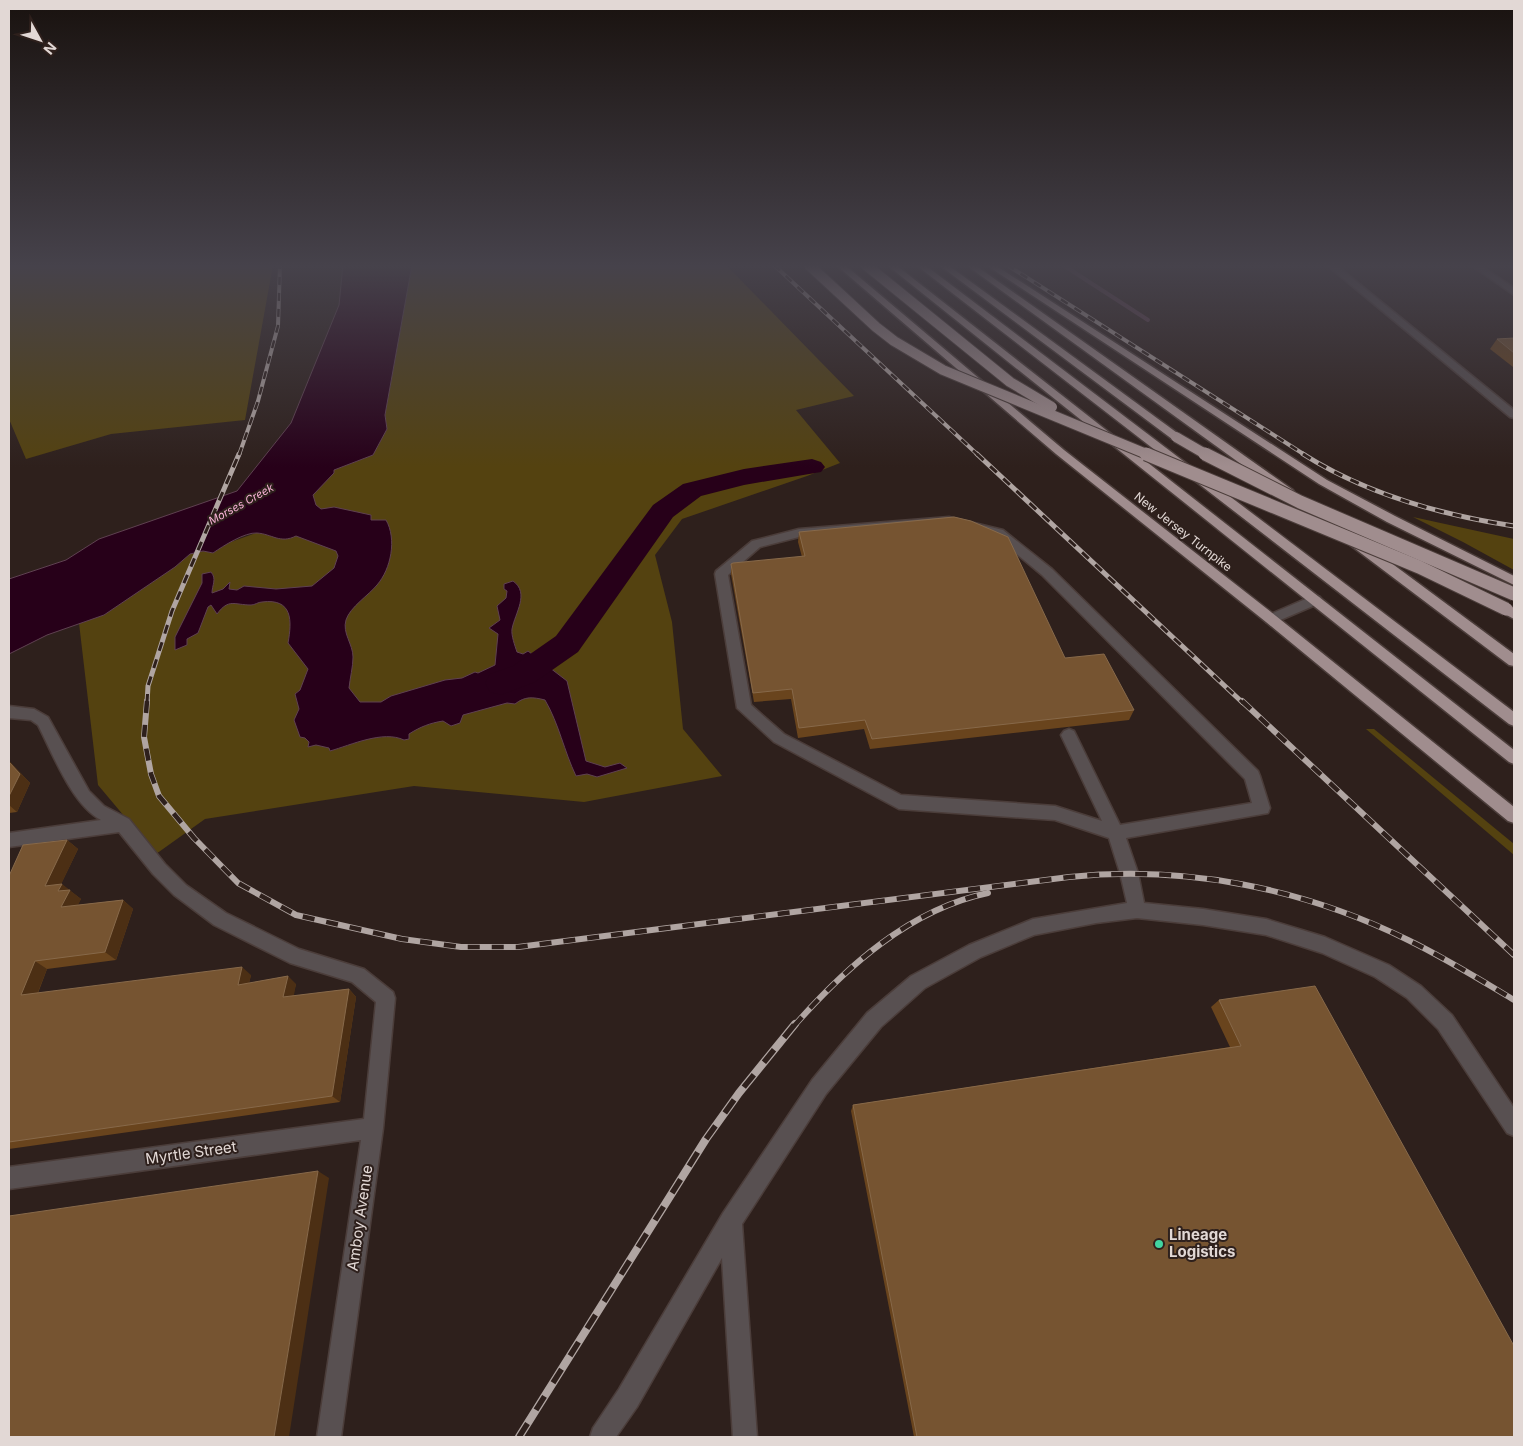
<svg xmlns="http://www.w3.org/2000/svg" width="1523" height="1446" font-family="Inter,sans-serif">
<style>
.green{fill:#544210}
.water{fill:#270019;stroke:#5f4151}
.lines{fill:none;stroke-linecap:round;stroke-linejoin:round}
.stream{stroke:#5f4151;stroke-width:4}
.river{fill:#270019;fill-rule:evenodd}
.minor-casing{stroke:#4b3d3a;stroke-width:3}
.highway-casing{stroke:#4b3d3a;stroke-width:3}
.minor{fill:#585051;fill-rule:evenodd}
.highway{fill:#a08d8e;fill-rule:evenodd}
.rail-far3-casing{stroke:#b0a5a2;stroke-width:4}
.rail-far2-casing{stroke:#b0a5a2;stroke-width:5}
.rail-far1-casing{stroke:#b0a5a2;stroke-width:6}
.rail-casing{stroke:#b0a5a2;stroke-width:8}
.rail-far3{stroke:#2e201c;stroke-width:2.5;stroke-dasharray:8;stroke-linecap:butt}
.rail-far2{stroke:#2e201c;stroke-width:3;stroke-dasharray:9;stroke-linecap:butt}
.rail-far1{stroke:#2e201c;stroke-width:4.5;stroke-dasharray:12;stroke-linecap:butt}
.rail{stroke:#2e201c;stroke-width:5.5;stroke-dasharray:16;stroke-linecap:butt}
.highway-bridge-far1-casing{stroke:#4b3d3a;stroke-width:12;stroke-linecap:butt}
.highway-bridge-casing{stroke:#4b3d3a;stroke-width:15;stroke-linecap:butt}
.highway-bridge-far1{stroke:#a08d8e;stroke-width:10}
.highway-bridge{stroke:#a08d8e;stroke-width:13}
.wall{fill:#69441d}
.shaded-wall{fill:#4c2f14}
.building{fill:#765431;stroke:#87694a}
.poi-dot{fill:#42d4a0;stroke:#2e201c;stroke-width:2}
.labels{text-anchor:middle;stroke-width:4;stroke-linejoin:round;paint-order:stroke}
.far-water-label{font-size:11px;font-style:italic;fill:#fdb5db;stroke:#2e201c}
.street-label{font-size:12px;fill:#e2d8d5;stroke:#2e201c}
.near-street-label{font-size:15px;fill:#e2d8d5;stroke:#2e201c}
.near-poi-label{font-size:15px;font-weight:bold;fill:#e2d8d5;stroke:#2e201c;text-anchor:start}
</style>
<rect width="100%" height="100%" fill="#2e201c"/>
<!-- green -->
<g class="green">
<polygon points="9,265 273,265 245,420 111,434 26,459 9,419"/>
<polygon points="412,265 726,265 854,396 796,410 840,463 807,476 682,519 655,555 672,622 683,729 722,776 584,802 414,786 205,819 156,854 98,785 79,623 104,615 175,567 190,554 203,551 213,553 228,543 256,533 334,470 373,455 387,429 385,415"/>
<polygon points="1413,517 1514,539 1514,570 1463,542"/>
<polygon points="1366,729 1374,729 1514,844 1514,855"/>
</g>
<!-- water -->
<path class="water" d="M 343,265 L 412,265 L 385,415 L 387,429 L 373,455 L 334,470 L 334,473 L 313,495 L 316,505 L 321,509 L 334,507 L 371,515 L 371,520 L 386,520 C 397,539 391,569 377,585 C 369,595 350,607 346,620 C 342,633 353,644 353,657 C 353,667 350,678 349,688 L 360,702 L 381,702 L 391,696 L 445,680 L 462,678 L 475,672 L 478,673 L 495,665 L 498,634 L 489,628 L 500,620 L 497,606 L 506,598 L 507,591 L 504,589 L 504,584 L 513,581 C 530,593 515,613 512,629 C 511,635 515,646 517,652 L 523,654 L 528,651 L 567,681 L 586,761 L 605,767 L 620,763 L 627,768 L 597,777 L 587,774 L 576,776 C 564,751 559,724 545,700 C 533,697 525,696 515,704 L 507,703 L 463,715 L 460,723 L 451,726 L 443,721 C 430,723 420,727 409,734 L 409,739 L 404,740 C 383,730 351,745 330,751 L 329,748 L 316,745 L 308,747 L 309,742 L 305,738 L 300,737 L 294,720 L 299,709 L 295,694 L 300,690 L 308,669 L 288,643 C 292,621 293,598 262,602 C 258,602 255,605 251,605 C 234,605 229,598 217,614 L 211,605 L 208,607 L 198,633 L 187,639 L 187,645 L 175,650 L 175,637 L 202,583 L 202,574 L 211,572 C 217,579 212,585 212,593 L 223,589 L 230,582 L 229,589 L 237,590 L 244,586 L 276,589 L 312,586 L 334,568 L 338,556 L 336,551 L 296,536 C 280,544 272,534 257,533 C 245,532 223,546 213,553 L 203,551 L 190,554 L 175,567 L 104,615 L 47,635 L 9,654 L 9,579 L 66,560 L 99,539 L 237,491 L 291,423 L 339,305 Z"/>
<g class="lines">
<!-- stream -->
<polyline class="stream" points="1063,265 1148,320"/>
<!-- river -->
<polygon class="river" points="812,459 821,462 825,467 821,472 744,485 701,496 673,517 578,652 535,682 501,695 490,692 485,683 490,674 513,666 556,636 653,505 683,484 744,469"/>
<!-- minor casing -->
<g class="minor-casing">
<g id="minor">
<polygon points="1327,265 1336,265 1514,410 1514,418 1510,417"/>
<polygon points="1471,265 1480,265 1514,288 1514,295"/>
<path d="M 949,517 L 1003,530 L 1052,569 L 1258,771 L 1260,776 L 1270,808 L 1268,813 L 1126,838 L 1138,873 L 1144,903 L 1203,909 L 1266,919 L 1325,937 L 1389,965 L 1421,986 L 1452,1015 L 1514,1108 L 1514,1136 L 1507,1133 L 1438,1029 L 1407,998 L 1375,977 L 1322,953 L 1266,935 L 1203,925 L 1137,918 L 1096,923 L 1034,935 L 981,957 L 925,988 L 881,1027 L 826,1094 L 742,1224 L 757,1437 L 733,1437 L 722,1258 L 637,1407 L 616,1437 L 590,1437 L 593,1428 L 619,1389 L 723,1213 L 812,1080 L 867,1013 L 911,976 L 969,945 L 1033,919 L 1127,903 L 1120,873 L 1109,838 L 1055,820 L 899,809 L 774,742 L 737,708 L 715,574 L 716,571 L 752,541 L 799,529 ZM 949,525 L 995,536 L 1042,575 L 1245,779 L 1252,803 L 1120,825 L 1074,731 L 1069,729 L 1064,731 L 1061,735 L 1102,821 L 1055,806 L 901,795 L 784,734 L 751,705 L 728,575 L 760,547 L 799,537 Z"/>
<polygon points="1315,595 1320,597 1322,600 1320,603 1271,624 1266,622 1264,619 1266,616"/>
<path d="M 9,706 L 34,709 L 48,717 L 89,791 L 104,806 L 129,819 L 165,864 L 186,885 L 226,913 L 299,949 L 364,969 L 393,992 L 395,998 L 383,1128 L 341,1437 L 317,1437 L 361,1140 L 9,1189 L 9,1167 L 364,1119 L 376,1002 L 352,982 L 290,963 L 214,925 L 174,895 L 153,874 L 119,832 L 9,847 L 9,833 L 101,820 C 72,805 53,754 38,725 L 31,720 L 9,718 Z"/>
</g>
</g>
<!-- highway casing -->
<g class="highway-casing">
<g id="highway">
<polygon points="836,265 845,265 1064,450 1276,616 1514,807 1514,823 1508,821 1266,622 1056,454"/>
<polygon points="887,265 896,265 1514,750 1514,764 1509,762"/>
<polygon points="916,265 925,265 1514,712 1514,726 1509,724"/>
<polygon points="939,265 948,265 1180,435 1182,437 1180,439 1172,439"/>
<polygon points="966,265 975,265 1293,490 1295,493 1293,496 1285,496"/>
<polygon points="986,265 995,265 1327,480 1395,516 1514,576 1514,585 1387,522 1319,484"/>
<polygon points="1309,504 1313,505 1514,654 1514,666 1509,665 1305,511 1303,508 1305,505"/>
<polygon points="1506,604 1514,608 1514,619 1501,612 1499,609 1501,606"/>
</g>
</g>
<!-- minor -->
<use href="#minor" class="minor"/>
<!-- highway -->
<use href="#highway" class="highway"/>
<!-- rail-far3 casing -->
<g class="rail-far3-casing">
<g id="rail-far3">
<polyline points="774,265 978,455"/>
<polyline points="1007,265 1305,455"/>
<polyline points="1511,265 1514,267"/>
<polyline points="239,455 258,401 278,326 280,265"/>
</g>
</g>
<!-- rail-far2 casing -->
<g class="rail-far2-casing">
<g id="rail-far2">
<polyline points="977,454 1243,703"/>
<path d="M 1303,454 C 1366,494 1441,515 1514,526"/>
<polyline points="147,703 148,686 172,611 239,454"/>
</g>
</g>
<!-- rail-far1 casing -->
<g class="rail-far1-casing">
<g id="rail-far1">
<path d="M 147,701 L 144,737 L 151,774 L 159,796 L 194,838 L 238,883 L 296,915 L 402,939 L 461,947 L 518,947 L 1069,877 C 1186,865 1303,888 1408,940 C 1445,958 1479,979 1514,1000"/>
<polyline points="1242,701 1514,955"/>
<path d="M 794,1026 C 845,968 910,909 988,893"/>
</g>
</g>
<!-- rail casing -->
<g class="rail-casing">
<polyline id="rail" points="519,1437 706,1139 739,1093 795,1024"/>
</g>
<!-- rail-far3 -->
<use href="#rail-far3" class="rail-far3"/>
<!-- rail-far2 -->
<use href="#rail-far2" class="rail-far2"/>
<!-- rail-far1 -->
<use href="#rail-far1" class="rail-far1"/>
<!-- rail -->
<use href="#rail" class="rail"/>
<!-- highway-bridge-far1 casing -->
<g class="highway-bridge-far1-casing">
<g id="highway-bridge-far1">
<polyline points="809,265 876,327 894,341 943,370 1149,455"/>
<polyline points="866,265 1010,382 1052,407"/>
<polyline points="1176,437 1207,455"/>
</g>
</g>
<!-- highway-bridge casing -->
<g class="highway-bridge-casing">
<g id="highway-bridge">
<polyline points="1146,454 1419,567 1506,609"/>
<polyline points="1205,454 1300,502 1514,594"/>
</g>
</g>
<!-- highway-bridge-far1 -->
<use href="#highway-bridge-far1" class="highway-bridge-far1"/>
<!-- highway-bridge -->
<use href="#highway-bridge" class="highway-bridge"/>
</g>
<!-- wall -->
<g class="wall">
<polygon points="1514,338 1514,367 1513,367 1490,349 1497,339"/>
<polygon points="799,532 1065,658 1134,710 1129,720 870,749 864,729 798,738 791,699 754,702 731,574 731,564 802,557 798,542"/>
<polygon points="9,761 30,783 17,812 9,813"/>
<polygon points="67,840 78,849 61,884 81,899 77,905 123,900 133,909 116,960 47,969 38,993 251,975 249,983 296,984 293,996 349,989 356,997 340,1102 9,1149 9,876"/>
<polygon points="1219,1000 1514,1437 914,1437 851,1111 853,1105 1230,1047 1211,1007"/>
</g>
<!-- shaded-wall -->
<g class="shaded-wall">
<polygon points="9,761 30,783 17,812 9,805"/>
<polygon points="67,840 78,849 56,895 45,886"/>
<polygon points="62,884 81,899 73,916 61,907 58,891"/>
<polygon points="123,900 133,909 116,960 105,952"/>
<polygon points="35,961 47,969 34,1002 21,995"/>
<polygon points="242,967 251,975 247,992 238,985"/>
<polygon points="288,976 296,984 292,1005 283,997"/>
<polygon points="349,989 356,997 340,1102 332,1096"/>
<polygon points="318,1171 329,1178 289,1437 274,1437"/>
</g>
<!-- building -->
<g class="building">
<polygon points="1514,338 1514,353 1497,339"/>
<polygon points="954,517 971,521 1008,537 1065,658 1104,654 1134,710 872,739 865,720 799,728 792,689 753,693 731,564 733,563 805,556 799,532"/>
<polygon points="9,762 20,774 9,796"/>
<polygon points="67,840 45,886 62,884 58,891 70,890 61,907 123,900 105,952 35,961 21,995 242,967 238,985 288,976 283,997 349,989 332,1096 9,1142 9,876 23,845"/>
<polygon points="1315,986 1514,1346 1514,1437 917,1437 853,1105 1241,1046 1219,1000"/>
<polygon points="318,1171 274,1437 9,1437 9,1216"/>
</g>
<!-- sky -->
<linearGradient id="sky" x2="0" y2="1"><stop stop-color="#19120f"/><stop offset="0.57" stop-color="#46424b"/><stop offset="1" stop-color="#46424b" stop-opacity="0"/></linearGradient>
<rect width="1523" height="467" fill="url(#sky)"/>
<!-- markers -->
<circle class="poi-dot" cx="1159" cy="1244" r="5"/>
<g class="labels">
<!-- far-water labels -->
<g class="far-water-label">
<text transform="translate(241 504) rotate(-29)" y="4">Morses Creek</text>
</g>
<!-- street labels -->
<g class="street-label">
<text transform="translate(1183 532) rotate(38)" y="4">New Jersey Turnpike</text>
</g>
<!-- near-street labels -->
<g class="near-street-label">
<text transform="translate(191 1153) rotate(-8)" y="5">Myrtle Street</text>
<text transform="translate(360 1218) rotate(-82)" y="5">Amboy Avenue</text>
</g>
<!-- near-poi labels -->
<g class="near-poi-label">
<text x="1169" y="1240">Lineage<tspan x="1169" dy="17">Logistics</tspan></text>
</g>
</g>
<!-- border -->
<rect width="1523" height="1446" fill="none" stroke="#e2d8d5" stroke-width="20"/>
<!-- north arrow -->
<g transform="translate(40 40) rotate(130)" stroke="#2e201c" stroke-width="4" paint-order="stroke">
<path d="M0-4L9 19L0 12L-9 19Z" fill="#e2d8d5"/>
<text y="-8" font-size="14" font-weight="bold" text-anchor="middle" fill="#e2d8d5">N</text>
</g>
</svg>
